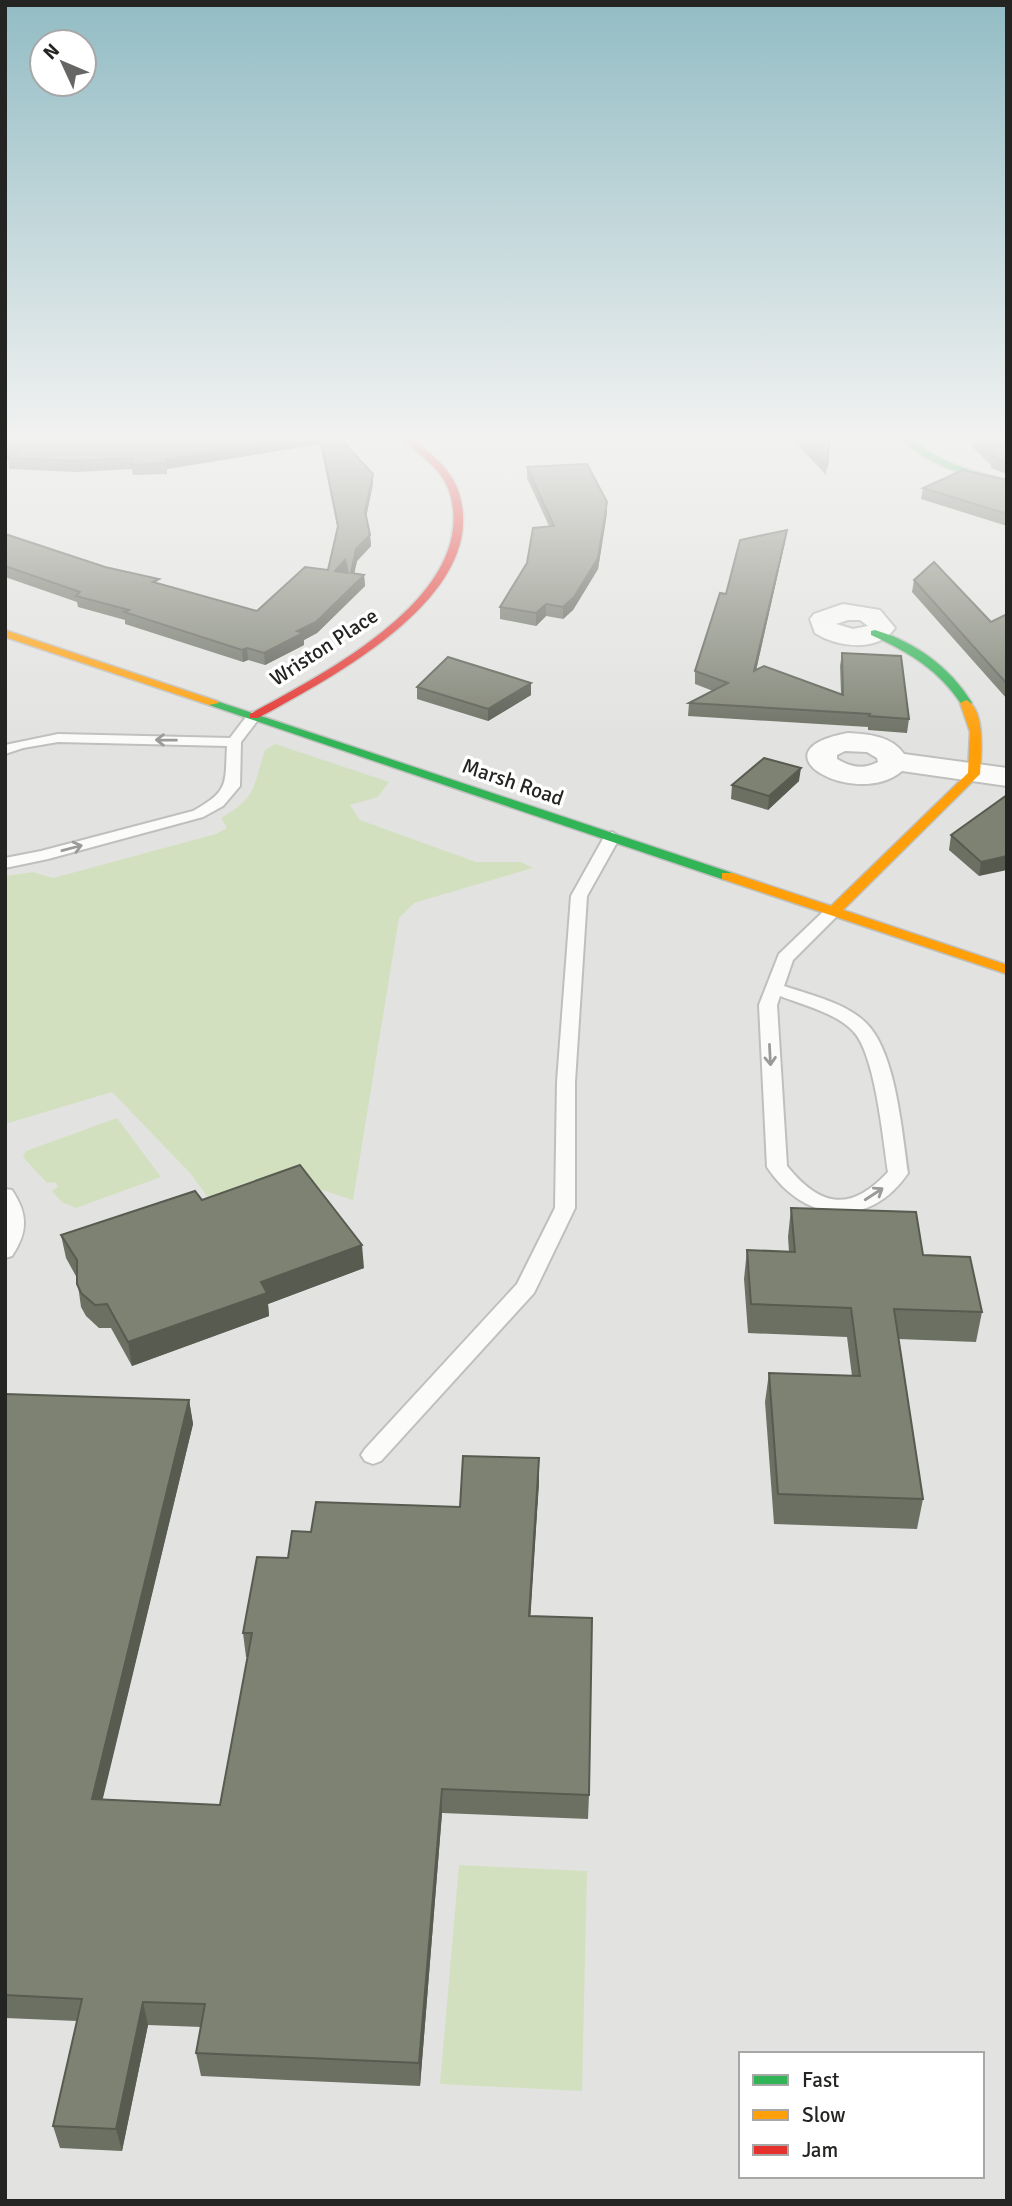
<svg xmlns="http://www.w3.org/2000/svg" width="1012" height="2206" font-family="Signika,sans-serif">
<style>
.green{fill:#d3e0bf}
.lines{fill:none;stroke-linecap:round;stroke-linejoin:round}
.lane-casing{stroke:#bfc0be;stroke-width:4}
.street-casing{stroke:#bfc0be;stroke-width:4}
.fast-casing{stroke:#bfc0be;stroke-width:3}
.slow-casing{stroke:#bfc0be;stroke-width:3}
.jam-casing{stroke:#bfc0be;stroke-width:3}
.lane{fill:#fbfbfa;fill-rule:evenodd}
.street{fill:#fbfbfa;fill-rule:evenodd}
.fast{fill:#30b455;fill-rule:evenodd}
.slow{fill:#ff9f0a;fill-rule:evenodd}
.jam{fill:#e5322d;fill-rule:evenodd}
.wall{fill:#6c7063}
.shaded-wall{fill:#585b50}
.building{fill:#7e8273;stroke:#585b50;stroke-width:2;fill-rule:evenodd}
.oneway{stroke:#9a9a99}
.labels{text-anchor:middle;stroke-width:7;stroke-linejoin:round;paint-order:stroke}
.far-street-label{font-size:21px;fill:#242422;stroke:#fff}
</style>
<rect width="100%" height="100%" fill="#e2e3e0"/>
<!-- green -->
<g class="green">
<path d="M 275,744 L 389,782 L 378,797 L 350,805 L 360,820 L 476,862 L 521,862 L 533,868 L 414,903 L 399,918 L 353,1200 L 297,1182 L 218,1211 L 190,1173 L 112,1092 L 5,1124 L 5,876 L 33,872 L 53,878 L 216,834 L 227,828 L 221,818 C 257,798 253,786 265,750 Z"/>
<polygon points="117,1118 161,1177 76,1208 62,1202 52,1191 58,1187 55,1182 47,1183 23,1157 26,1151"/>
<polygon points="459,1865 587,1871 582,2091 440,2084"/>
</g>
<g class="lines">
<!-- lane casing -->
<g class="lane-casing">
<g id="lane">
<path d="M 254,712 L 261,716 L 241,742 L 240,786 L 223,806 L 203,817 L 48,859 L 5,868 L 5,858 L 41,851 L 193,811 C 229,791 225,785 227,746 L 58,742 L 23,748 L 5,754 L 5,745 L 58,734 L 230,738 L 249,713 Z"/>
<polygon points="612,832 620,837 587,896 575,1082 575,1208 534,1293 381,1461 373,1464 365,1461 361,1455 365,1449 517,1284 555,1208 557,1082 571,896 604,837"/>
<path d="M 834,906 L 842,911 L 793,960 L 784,986 C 810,995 847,1003 867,1024 C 896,1054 902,1132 908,1173 C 869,1231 803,1222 767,1167 L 759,1005 L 779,954 L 828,907 ZM 780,996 C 803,1005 836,1013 853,1031 C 875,1053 883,1139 888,1172 C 851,1212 821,1208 787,1166 L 777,1005 Z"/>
<path d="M 5,1189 L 12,1190 C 28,1214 28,1232 12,1256 L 5,1258 Z"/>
</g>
</g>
<!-- street casing -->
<g class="street-casing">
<g id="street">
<path d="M 843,604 L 880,610 L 895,628 C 878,653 837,647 815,633 L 810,619 L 814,614 ZM 848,620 L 860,620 L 868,626 L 853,629 L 836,624 Z"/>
<path d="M 848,733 C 868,734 892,736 904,754 L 1007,768 L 1007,786 L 902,771 C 856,810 749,751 848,733 ZM 845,751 L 867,752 L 877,758 L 878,762 C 864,770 850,767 837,759 L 837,755 Z"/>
</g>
</g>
<!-- fast casing -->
<g class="fast-casing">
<g id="fast">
<path d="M 898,435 L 907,435 C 935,461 970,471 1007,480 L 1007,486 C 967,476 926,466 898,435 Z"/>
<path d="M 875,630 C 915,642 950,667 972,703 L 970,705 L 962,705 C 939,670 909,652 871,635 L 871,631 Z"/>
<polygon points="213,700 732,873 734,876 727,880 722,879 209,705 209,701"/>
</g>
</g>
<!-- slow casing -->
<g class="slow-casing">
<g id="slow">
<polygon points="5,630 217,701 219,703 209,705 5,637"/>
<path d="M 966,700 C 986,709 981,755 980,774 L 843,910 L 1007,965 L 1007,974 L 722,879 L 722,873 L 732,873 L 831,906 L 968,773 L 970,732 L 960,703 Z"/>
</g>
</g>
<!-- jam casing -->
<g class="jam-casing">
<path id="jam" d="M 398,435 L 407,435 C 426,450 452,468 459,493 C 491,596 330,678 258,718 L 250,718 L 250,714 C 322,674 479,596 450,494 C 443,467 415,453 398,435 Z"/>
</g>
<!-- lane -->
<use href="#lane" class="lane"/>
<!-- street -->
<use href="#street" class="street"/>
<!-- fast -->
<use href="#fast" class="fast"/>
<!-- slow -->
<use href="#slow" class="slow"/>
<!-- jam -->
<use href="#jam" class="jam"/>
</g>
<!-- wall -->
<g class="wall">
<polygon points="5,435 370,435 341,440 373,484 366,517 370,535 371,546 357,561 354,573 364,575 365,586 317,633 304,640 304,645 265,665 248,660 243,662 125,624 125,620 78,607 77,602 5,577 5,534 160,584 257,611 328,570 338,530 320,444 167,469 167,474 133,475 132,469 78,472 9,469 8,458 9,457 5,456"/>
<polygon points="789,435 830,435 826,475"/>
<polygon points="1007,435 1007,474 991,468 991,465 972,447 974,437"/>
<polygon points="527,467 607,502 607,513 598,569 573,610 563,619 546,616 536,626 500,619 500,607 549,526 527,478"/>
<polygon points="1007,480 1007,526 921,499 923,488"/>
<polygon points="785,542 756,670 841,694 840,666 842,653 909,719 907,733 868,730 868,727 688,716 689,703 713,691 695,684 695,671 726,594"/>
<polygon points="914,580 991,622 1007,614 1007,699 912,592"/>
<polygon points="531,683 531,695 488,721 417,699 417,687"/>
<polygon points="799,781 768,810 731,799 732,785"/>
<polygon points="1007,795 979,876 949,850 951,835"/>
<polygon points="202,1200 364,1268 268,1304 269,1316 132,1366 111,1328 99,1328 86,1316 81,1307 77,1278 66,1258 61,1235"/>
<polygon points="791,1208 923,1255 982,1312 976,1342 898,1339 923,1499 917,1529 774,1524 765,1402 769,1373 852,1376 847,1337 748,1333 744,1279 747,1250 789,1252 788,1237"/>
<polygon points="5,1394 189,1400 193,1424 102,1800 220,1805 248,1657 246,1657 243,1633 288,1558 311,1532 460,1507 539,1458 539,1482 530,1616 589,1795 588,1819 442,1813 420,2086 201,2076 196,2053 201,2027 148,2025 122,2151 60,2148 53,2126 77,2021 5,2018"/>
</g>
<!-- shaded-wall -->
<g class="shaded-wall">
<polygon points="314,435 320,435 320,444 167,469 167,474 166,459"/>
<polygon points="334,435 369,435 334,441"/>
<polygon points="373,474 373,484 365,522 365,511"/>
<polygon points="607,502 607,513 598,569 573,610 563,619 563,607"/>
<polygon points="787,530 785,542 753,684 754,671"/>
<polygon points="370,535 371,546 357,561 352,584 351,573 356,549"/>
<polygon points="345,560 346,571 335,582 335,571"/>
<polygon points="364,575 365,586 317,633 304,640 304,645 265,665 264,653 297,631"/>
<polygon points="546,604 546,616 536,626 536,613"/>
<polygon points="247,648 248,660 243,662 242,650"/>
<polygon points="531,683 531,695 488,721 488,709"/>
<polygon points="801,768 799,781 768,810 769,796"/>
<polygon points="1007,856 1007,870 979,876 981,862"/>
<polygon points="362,1245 364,1268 268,1304 269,1316 132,1366 128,1342 261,1282"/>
<polygon points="189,1400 193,1424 97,1823 92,1799"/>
<polygon points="539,1458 539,1482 529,1639 529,1616"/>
<polygon points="442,1789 442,1813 420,2086 419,2063"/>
<polygon points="143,2002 148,2025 122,2151 116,2129"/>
</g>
<!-- building -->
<g class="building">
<polygon points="5,435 314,435 166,459 166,463 131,465 132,458 77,461 8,458 19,448 5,446"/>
<path d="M 320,435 L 337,435 L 373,474 L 365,511 L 370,535 L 356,549 L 351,573 L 364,575 L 316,622 L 297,631 L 303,633 L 264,653 L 247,648 L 242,650 L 124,612 L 129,610 L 76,596 L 80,592 L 5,566 L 5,534 L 105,567 L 159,579 L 153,582 L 257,611 L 305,567 L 328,570 L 338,526 ZM 345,560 L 348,573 L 335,571 Z"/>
<polygon points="797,435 830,435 827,466"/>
<polygon points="998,435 1007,435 1007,462 992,457 995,456 974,437"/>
<polygon points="587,464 607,502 598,558 574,597 563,607 546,604 536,613 500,607 527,563 533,528 554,526 527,467"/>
<polygon points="963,470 1007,480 1007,514 923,488"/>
<polygon points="787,530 754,671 764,666 843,695 842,653 901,656 909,719 869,716 870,714 689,703 728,683 695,671 720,593 726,594 740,540"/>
<polygon points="934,562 991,622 1007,614 1007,684 914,580"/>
<polygon points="448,657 531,683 488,709 417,687"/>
<polygon points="764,758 801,768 769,796 732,785"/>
<polygon points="1007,795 1007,856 981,862 951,835"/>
<polygon points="300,1165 362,1245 261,1282 267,1293 128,1342 107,1304 95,1305 81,1293 77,1284 77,1260 61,1235 195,1191 202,1200"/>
<polygon points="791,1208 916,1212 923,1255 970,1257 982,1312 894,1309 923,1499 778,1494 769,1373 860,1376 851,1308 751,1304 747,1250 795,1252"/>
<polygon points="5,1394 189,1400 92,1799 220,1805 252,1633 243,1633 257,1557 288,1558 292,1531 311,1532 316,1502 460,1507 463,1456 539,1458 529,1616 592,1618 589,1795 442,1789 419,2063 196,2053 205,2004 143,2002 116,2129 53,2126 82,1999 5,1995"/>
</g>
<!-- one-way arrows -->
<defs><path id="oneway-shaft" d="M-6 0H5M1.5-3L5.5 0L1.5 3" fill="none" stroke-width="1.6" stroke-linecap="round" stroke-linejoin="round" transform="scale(1.75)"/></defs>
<g class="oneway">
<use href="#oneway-shaft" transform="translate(166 740) rotate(-179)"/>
<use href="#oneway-shaft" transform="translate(72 848) rotate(-15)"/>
<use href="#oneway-shaft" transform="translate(770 1055) rotate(87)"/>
<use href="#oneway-shaft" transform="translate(874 1194) rotate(-33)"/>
</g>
<!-- sky -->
<linearGradient id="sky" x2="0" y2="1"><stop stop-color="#92bcc4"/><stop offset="0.59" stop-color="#f2f2f1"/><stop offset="1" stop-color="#f2f2f1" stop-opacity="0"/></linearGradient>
<rect width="1012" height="743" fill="url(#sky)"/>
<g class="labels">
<!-- far-street labels -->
<g class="far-street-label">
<text transform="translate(324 647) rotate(-33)" y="7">Wriston Place</text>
<text transform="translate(513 782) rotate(19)" y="7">Marsh Road</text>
</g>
</g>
<!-- border -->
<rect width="1012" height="2206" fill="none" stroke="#242422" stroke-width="14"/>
<!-- legend -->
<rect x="739" y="2052" width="245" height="126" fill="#ffffff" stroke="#a7a7a7" stroke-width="2"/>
<rect x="753" y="2075" width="35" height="10" fill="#30b455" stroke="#a7a7a7" stroke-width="2"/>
<text x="802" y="2087" font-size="21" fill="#242422">Fast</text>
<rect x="753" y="2110" width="35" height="10" fill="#ff9f0a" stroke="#a7a7a7" stroke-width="2"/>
<text x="802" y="2122" font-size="21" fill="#242422">Slow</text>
<rect x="753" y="2145" width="35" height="10" fill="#e5322d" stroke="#a7a7a7" stroke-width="2"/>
<text x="802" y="2157" font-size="21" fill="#242422">Jam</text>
<!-- north arrow -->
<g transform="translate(63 63) rotate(314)"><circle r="33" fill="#ffffff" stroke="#a7a7a7" stroke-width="2"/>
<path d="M0-5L12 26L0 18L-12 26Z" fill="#666764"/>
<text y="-10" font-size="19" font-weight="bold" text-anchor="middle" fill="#242422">N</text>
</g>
</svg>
